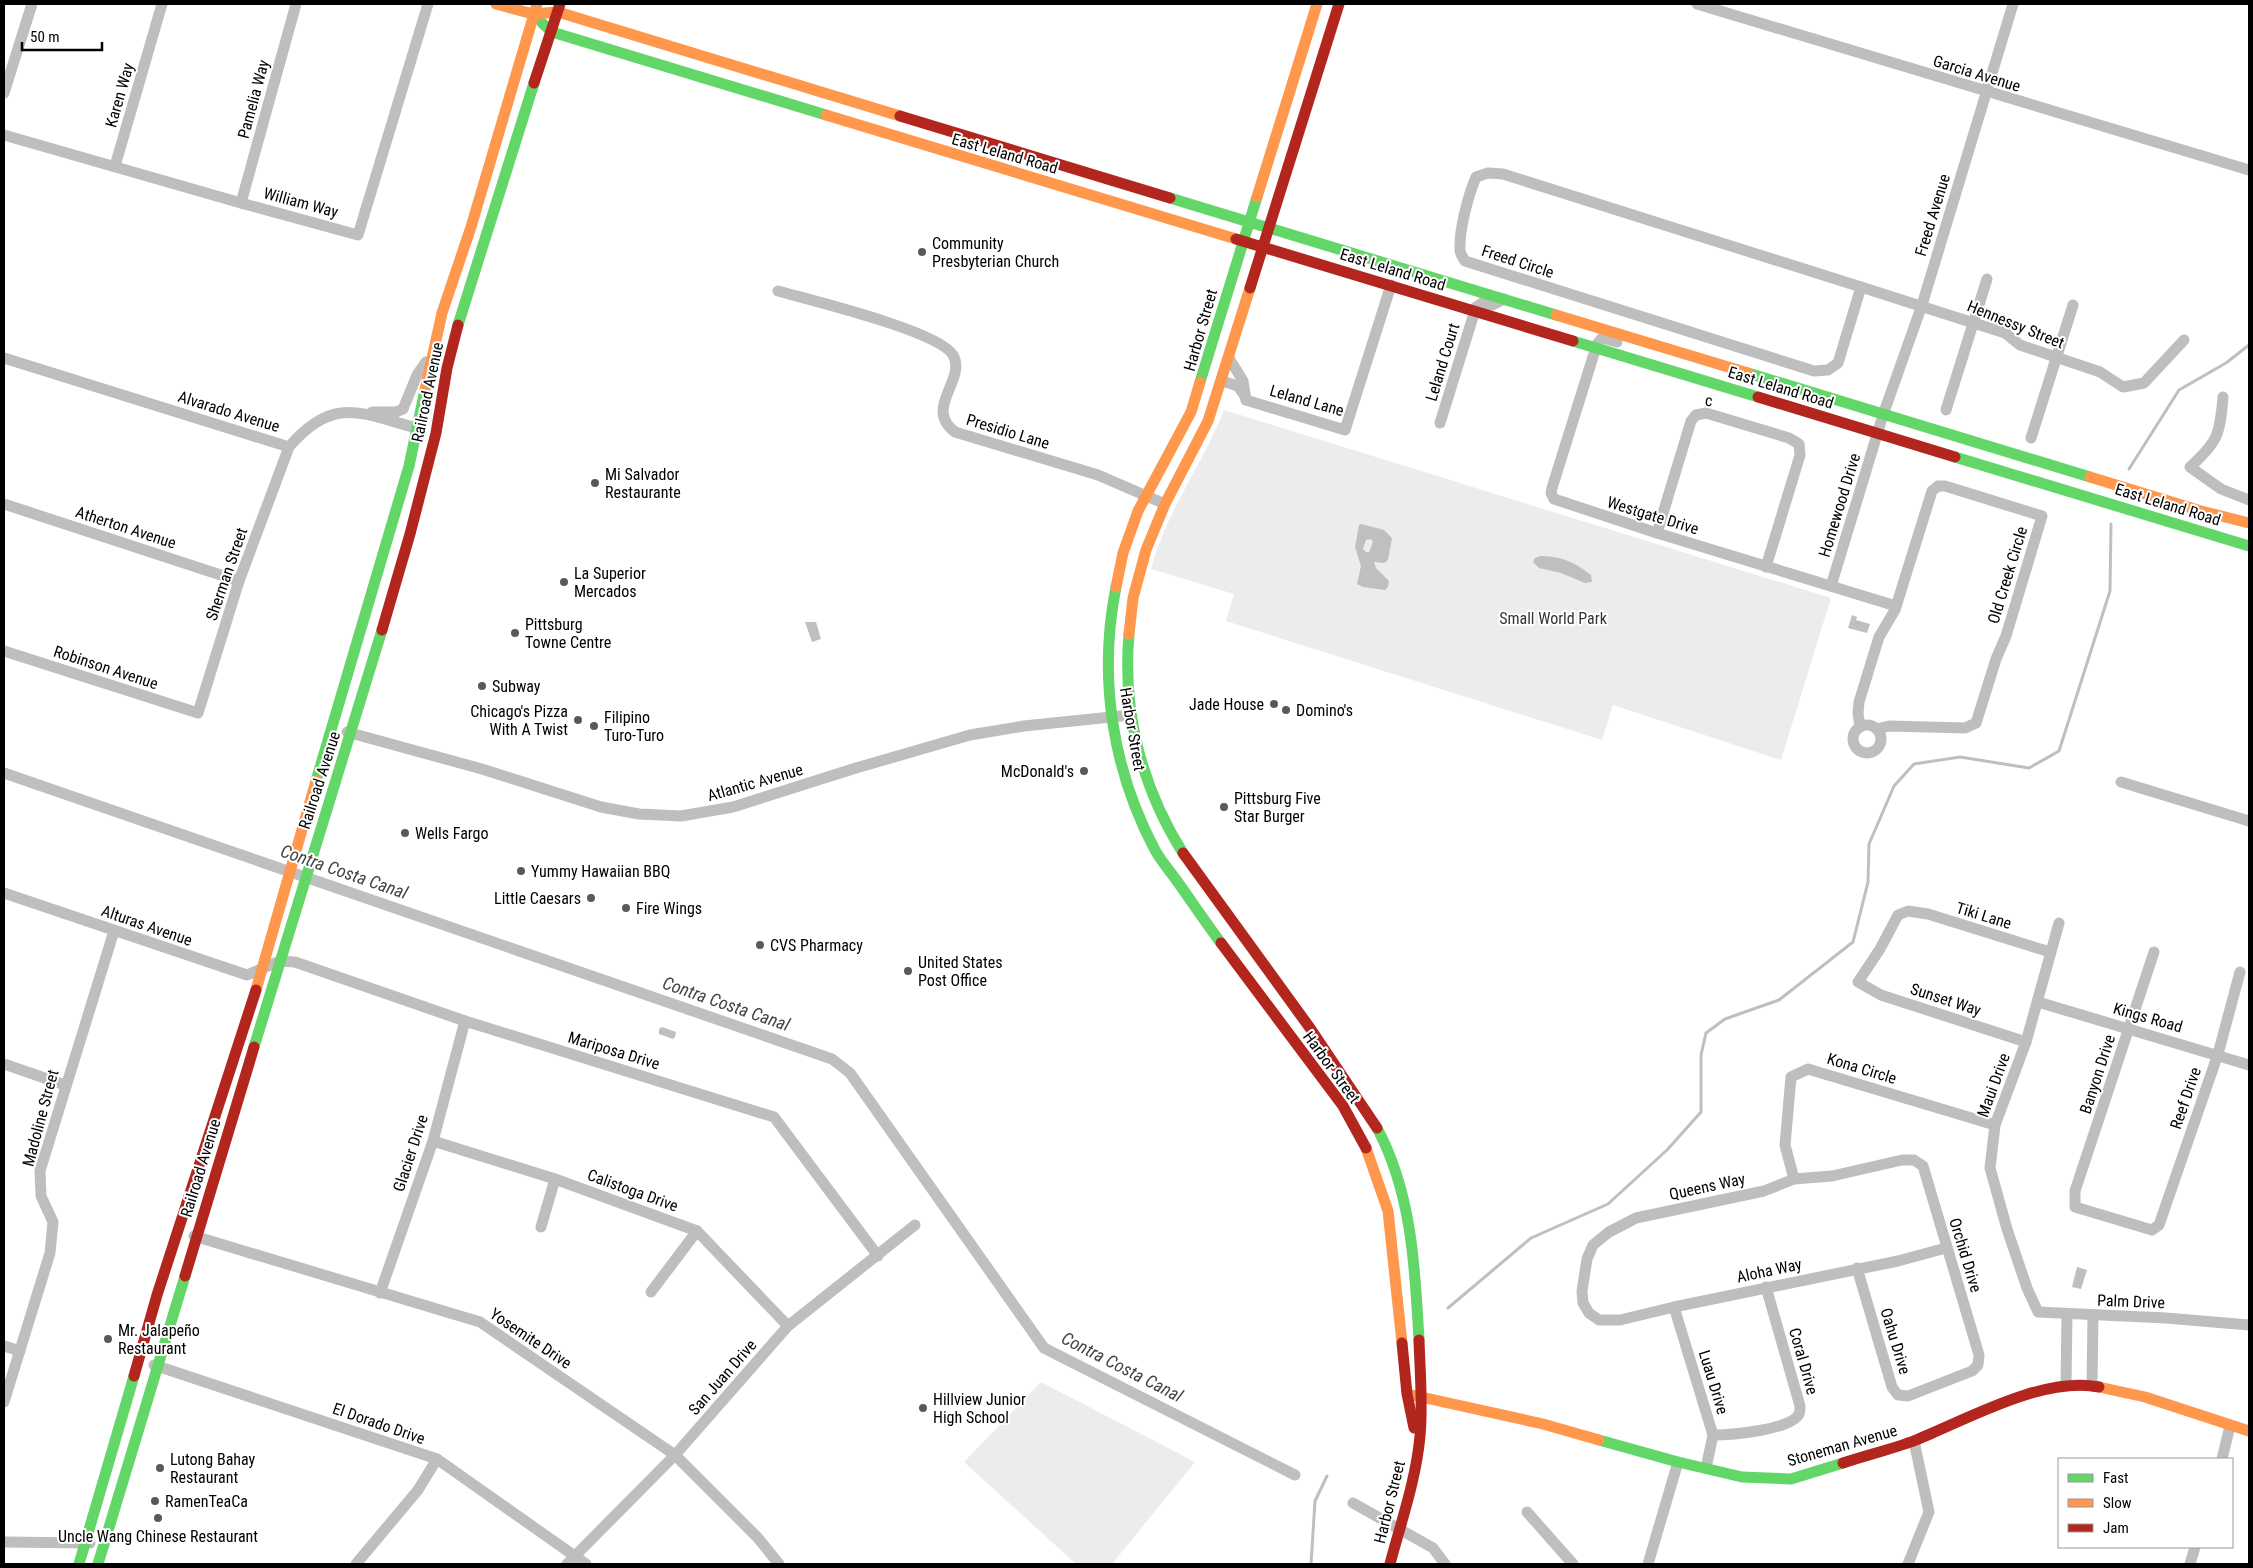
<svg xmlns="http://www.w3.org/2000/svg" width="2253" height="1568" font-family="'Roboto Condensed',sans-serif">
<style>
.green{fill:#ececec}
.water{fill:#bfbfbf;fill-rule:evenodd}
.lines{fill:none;stroke-linecap:round;stroke-linejoin:round}
.stream{stroke:#bfbfbf;stroke-width:3}
.canal{stroke:#bfbfbf;stroke-width:11}
.street{stroke:#bebebe;stroke-width:11}
.fast{stroke:#63d668;stroke-width:11}
.slow{stroke:#ff974d;stroke-width:11}
.jam{stroke:#b3261e;stroke-width:11}
.poi-dot{fill:#595959;stroke:#fff;stroke-width:2}
.labels{text-anchor:middle;stroke-width:4;stroke-linejoin:round;paint-order:stroke}
.street-label{font-size:16px;fill:#000;stroke:#fff}
.poi-label{font-size:16px;fill:#000;stroke:#fff;text-anchor:start}
.park-label{font-size:16px;fill:#333;stroke:#fff}
.water-label{font-size:18px;font-style:italic;fill:#444;stroke:#fff}
</style>
<rect width="100%" height="100%" fill="#fff"/>
<!-- green -->
<g class="green">
<path d="M 1224,410 L 1831,598 L 1781,760 L 1613,705 L 1602,740 L 1226,621 L 1234,594 L 1151,569 C 1166,512 1203,464 1224,410 Z"/>
<polygon points="1041,1382 1195,1462 1112,1564 1076,1564 964,1462"/>
</g>
<!-- water -->
<g class="water">
<path d="M 1361,524 L 1384,530 L 1392,538 L 1388,560 L 1384,563 L 1374,562 L 1376,568 L 1389,581 L 1388,587 L 1385,590 L 1363,587 L 1357,584 L 1361,566 L 1355,547 L 1359,525 ZM 1371,539 L 1373,542 L 1369,552 L 1366,552 L 1363,549 L 1366,540 Z"/>
<path d="M 1540,556 C 1562,556 1574,562 1591,575 L 1592,582 L 1585,583 L 1561,573 L 1539,568 L 1533,562 L 1535,558 Z"/>
<polygon points="1852,615 1857,617 1856,620 1870,624 1867,633 1848,628"/>
<polygon points="805,622 816,622 821,639 812,642"/>
<polygon points="662,1027 676,1032 675,1037 673,1039 659,1034 659,1029"/>
<polygon points="2077,1267 2087,1270 2081,1289 2072,1287"/>
</g>
<g class="lines">
<!-- stream -->
<g class="stream">
<polyline points="2129,469 2179,390 2226,363 2249,345"/>
<polyline points="1448,1308 1531,1238 1608,1204 1667,1150 1701,1112 1701,1055 1706,1033 1725,1019 1779,1000 1853,942 1868,882 1869,844 1894,786 1914,764 1960,757 2029,768 2059,751 2110,591 2111,524"/>
<polyline points="1311,1564 1315,1501 1327,1476"/>
</g>
<!-- canal -->
<g class="canal">
<polyline points="4,773 832,1059 850,1073 1044,1348 1295,1475"/>
<polyline points="1353,1503 1433,1548 1445,1564"/>
</g>
<!-- street -->
<g class="street">
<polyline points="1697,4 2249,170"/>
<polyline points="4,93 32,4"/>
<polyline points="4,135 241,203 358,235 428,4"/>
<polyline points="115,166 162,4"/>
<path d="M 1488,173 L 1503,174 L 1861,287 L 1838,363 L 1828,370 L 1814,371 L 1465,261 C 1463,257 1460,254 1460,250 C 1459,230 1468,196 1476,177 Z"/>
<polyline points="241,203 296,4"/>
<polyline points="1861,287 2005,333 2020,345 2100,372 2123,387 2144,383 2184,340"/>
<path d="M 778,291 C 810,300 939,331 953,355 C 967,380 923,408 955,432 L 1098,475 L 1165,504"/>
<polyline points="1617,342 1602,338 1597,344 1552,488 1551,493 1554,499 1657,533 1896,606"/>
<path d="M 4,358 L 289,447 C 334,394 362,414 420,429"/>
<polyline points="1229,358 1243,381 1246,400"/>
<polyline points="1222,381 1238,386 1245,396"/>
<path d="M 2223,397 C 2220,434 2218,442 2190,467 L 2221,489 L 2249,500"/>
<polyline points="1246,400 1345,430 1391,285"/>
<polyline points="1946,410 1987,279"/>
<polyline points="372,412 396,412 403,409 417,375 426,362"/>
<polyline points="1440,423 1476,307 1482,303 1492,305 1504,299"/>
<polyline points="2031,438 2073,305"/>
<polyline points="4,504 239,581"/>
<polyline points="1657,533 1691,421 1696,415 1706,413 1789,438 1799,444 1800,455 1766,567"/>
<polyline points="1831,586 1883,415 1922,305 2013,4"/>
<polyline points="4,651 198,713 239,581 289,447"/>
<circle cx="1867" cy="739" r="14"/>
<polyline points="1860,727 1858,713 1859,702 1879,637 1895,610 1932,491 1938,486 1945,486 2042,516 2006,636 1996,659 1976,723 1965,728 1889,726 1877,729"/>
<polyline points="347,732 482,769 601,807 639,814 681,816 733,807 856,768 970,735 1024,726 1131,715"/>
<polyline points="2121,782 2249,821"/>
<polyline points="4,893 247,975 280,961 295,962 465,1021 774,1117 878,1256"/>
<polyline points="2059,923 2026,1042 1995,1125 1990,1168 2007,1229 2027,1288 2038,1312 2166,1318 2249,1325"/>
<polyline points="2154,952 2075,1191 2075,1207 2152,1230 2159,1225 2218,1054 2240,972"/>
<polyline points="2038,1002 2249,1065"/>
<polyline points="2026,1042 1881,995 1858,982 1880,949 1898,915 1908,911 1928,914 2050,952"/>
<polyline points="4,1064 65,1085"/>
<polyline points="433,1141 555,1179 697,1231 788,1326"/>
<polyline points="1794,1179 1785,1145 1791,1077 1808,1069 1995,1125"/>
<polyline points="541,1227 555,1179"/>
<polyline points="194,1236 480,1322 675,1455 758,1538 779,1564"/>
<polyline points="1857,1268 1892,1387 1898,1395 1908,1396 1972,1371 1978,1365 1979,1355 1923,1166 1914,1160 1902,1160 1832,1176 1794,1179 1764,1191 1636,1218 1609,1232 1593,1245 1587,1259 1582,1291 1583,1303 1589,1313 1599,1320 1620,1320 1674,1307 1898,1261 1946,1248"/>
<polyline points="651,1292 697,1231"/>
<polyline points="380,1293 433,1141 465,1021"/>
<polyline points="1674,1307 1713,1435 1706,1468"/>
<polyline points="4,1346 20,1351"/>
<polyline points="154,1365 437,1459 586,1564"/>
<polyline points="2066,1386 2067,1314"/>
<polyline points="2092,1386 2093,1315"/>
<polyline points="4,1402 50,1253 53,1222 41,1196 40,1171 114,931"/>
<path d="M 1713,1435 C 1730,1435 1791,1430 1799,1414 C 1800,1412 1800,1409 1800,1406 L 1766,1287"/>
<polyline points="2222,1459 2230,1426"/>
<polyline points="1527,1512 1573,1564"/>
<polyline points="4,1542 90,1543"/>
<polyline points="356,1564 418,1490 437,1459"/>
<polyline points="567,1564 675,1455 788,1326 915,1225"/>
<polyline points="1648,1564 1678,1462"/>
<polyline points="1908,1564 1929,1512 1914,1441"/>
<polyline points="2190,1564 2195,1547"/>
</g>
<!-- fast -->
<g class="fast">
<polyline points="542,23 552,32 826,115"/>
<polyline points="1170,198 1556,315"/>
<polyline points="458,325 534,83"/>
<polyline points="1573,341 1758,397"/>
<polyline points="1748,373 2090,477"/>
<polyline points="1200,382 1257,197"/>
<polyline points="1955,457 2249,546"/>
<path d="M 1116,587 C 1098,677 1112,769 1155,850 C 1161,861 1170,871 1177,881 C 1192,902 1206,923 1221,943"/>
<path d="M 1129,634 C 1122,712 1142,788 1183,853"/>
<polyline points="316,781 409,466 425,390"/>
<polyline points="254,1047 382,630"/>
<path d="M 1377,1128 C 1412,1193 1415,1268 1419,1340"/>
<polyline points="1599,1440 1678,1462 1742,1477 1791,1479 1843,1463"/>
<polyline points="79,1564 134,1376"/>
<polyline points="98,1564 185,1276"/>
</g>
<!-- slow -->
<g class="slow">
<polyline points="496,4 533,14 558,12 900,116"/>
<polyline points="826,115 1236,239"/>
<polyline points="1257,197 1317,4"/>
<polyline points="1556,315 1748,373"/>
<polyline points="425,390 442,313 471,227 537,4"/>
<polyline points="2090,477 2201,511 2249,523"/>
<polyline points="1116,587 1123,553 1138,511 1191,412 1200,382"/>
<polyline points="1129,634 1133,598 1146,550 1165,504 1208,421 1250,288"/>
<polyline points="256,990 316,781"/>
<polyline points="1366,1148 1388,1211 1402,1343"/>
<polyline points="2099,1387 2145,1397 2249,1431"/>
<polyline points="1412,1395 1543,1424 1599,1440"/>
</g>
<!-- jam -->
<g class="jam">
<polyline points="534,83 560,4"/>
<polyline points="900,116 1170,198"/>
<polyline points="1236,239 1573,341"/>
<polyline points="1250,288 1339,4"/>
<polyline points="1758,397 1955,457"/>
<polyline points="382,630 410,534 436,433 447,368 458,325"/>
<polyline points="1183,853 1310,1028 1377,1128"/>
<polyline points="1221,943 1343,1106 1366,1148"/>
<polyline points="185,1276 254,1047"/>
<polyline points="1402,1343 1407,1394 1414,1428"/>
<polyline points="134,1376 157,1295 256,990"/>
<path d="M 1843,1463 C 1867,1455 1893,1449 1916,1440 C 1968,1419 2043,1376 2099,1387"/>
<path d="M 1390,1564 C 1401,1522 1416,1480 1420,1436 C 1423,1405 1420,1372 1419,1340"/>
</g>
</g>
<!-- markers -->
<g class="poi-dot">
<circle cx="922" cy="252" r="5"/>
<circle cx="595" cy="483" r="5"/>
<circle cx="564" cy="582" r="5"/>
<circle cx="515" cy="633" r="5"/>
<circle cx="482" cy="686" r="5"/>
<circle cx="1274" cy="704" r="5"/>
<circle cx="1286" cy="710" r="5"/>
<circle cx="578" cy="720" r="5"/>
<circle cx="594" cy="726" r="5"/>
<circle cx="1084" cy="771" r="5"/>
<circle cx="1224" cy="807" r="5"/>
<circle cx="405" cy="833" r="5"/>
<circle cx="521" cy="871" r="5"/>
<circle cx="591" cy="898" r="5"/>
<circle cx="626" cy="908" r="5"/>
<circle cx="760" cy="945" r="5"/>
<circle cx="908" cy="971" r="5"/>
<circle cx="108" cy="1339" r="5"/>
<circle cx="923" cy="1408" r="5"/>
<circle cx="160" cy="1468" r="5"/>
<circle cx="155" cy="1501" r="5"/>
<circle cx="158" cy="1518" r="5"/>
</g>
<g class="labels">
<!-- street labels -->
<g class="street-label">
<text transform="translate(1977 73) rotate(17)" y="6">Garcia Avenue</text>
<text transform="translate(119 95) rotate(-74)" y="6">Karen Way</text>
<text transform="translate(253 99) rotate(-75)" y="6">Pamelia Way</text>
<text transform="translate(1005 153) rotate(16)" y="6">East Leland Road</text>
<text transform="translate(301 202) rotate(15)" y="6">William Way</text>
<text transform="translate(1932 215) rotate(-73)" y="6">Freed Avenue</text>
<text transform="translate(1518 261) rotate(18)" y="6">Freed Circle</text>
<text transform="translate(1393 269) rotate(17)" y="6">East Leland Road</text>
<text transform="translate(2016 324) rotate(22)" y="6">Hennessy Street</text>
<text transform="translate(1200 330) rotate(-74)" y="6">Harbor Street</text>
<text transform="translate(1442 362) rotate(-73)" y="6">Leland Court</text>
<text transform="translate(1781 387) rotate(17)" y="6">East Leland Road</text>
<text transform="translate(427 392) rotate(-78)" y="6">Railroad Avenue</text>
<text transform="translate(1307 400) rotate(16)" y="6">Leland Lane</text>
<text transform="translate(1709 400) rotate(7)" y="6">c</text>
<text transform="translate(229 411) rotate(17)" y="6">Alvarado Avenue</text>
<text transform="translate(1008 431) rotate(17)" y="6">Presidio Lane</text>
<text transform="translate(2168 504) rotate(17)" y="6">East Leland Road</text>
<text transform="translate(1839 505) rotate(-73)" y="6">Homewood Drive</text>
<text transform="translate(1653 515) rotate(17)" y="6">Westgate Drive</text>
<text transform="translate(126 527) rotate(18)" y="6">Atherton Avenue</text>
<text transform="translate(226 574) rotate(-71)" y="6">Sherman Street</text>
<text transform="translate(2007 575) rotate(-73)" y="6">Old Creek Circle</text>
<text transform="translate(106 667) rotate(18)" y="6">Robinson Avenue</text>
<text transform="translate(1133 729) rotate(80)" y="6">Harbor Street</text>
<text transform="translate(319 780) rotate(-72)" y="6">Railroad Avenue</text>
<text transform="translate(755 782) rotate(-16)" y="6">Atlantic Avenue</text>
<text transform="translate(1984 915) rotate(17)" y="6">Tiki Lane</text>
<text transform="translate(147 925) rotate(19)" y="6">Alturas Avenue</text>
<text transform="translate(1946 999) rotate(18)" y="6">Sunset Way</text>
<text transform="translate(2148 1017) rotate(16)" y="6">Kings Road</text>
<text transform="translate(614 1050) rotate(17)" y="6">Mariposa Drive</text>
<text transform="translate(1332 1067) rotate(54)" y="6">Harbor Street</text>
<text transform="translate(1862 1068) rotate(17)" y="6">Kona Circle</text>
<text transform="translate(2097 1074) rotate(-72)" y="6">Banyon Drive</text>
<text transform="translate(1993 1085) rotate(-70)" y="6">Maui Drive</text>
<text transform="translate(2185 1098) rotate(-71)" y="6">Reef Drive</text>
<text transform="translate(40 1118) rotate(-75)" y="6">Madoline Street</text>
<text transform="translate(410 1153) rotate(-72)" y="6">Glacier Drive</text>
<text transform="translate(200 1168) rotate(-73)" y="6">Railroad Avenue</text>
<text transform="translate(1707 1186) rotate(-12)" y="6">Queens Way</text>
<text transform="translate(633 1190) rotate(20)" y="6">Calistoga Drive</text>
<text transform="translate(1966 1255) rotate(73)" y="6">Orchid Drive</text>
<text transform="translate(1769 1270) rotate(-12)" y="6">Aloha Way</text>
<text transform="translate(2131 1301) rotate(2)" y="6">Palm Drive</text>
<text transform="translate(531 1338) rotate(34)" y="6">Yosemite Drive</text>
<text transform="translate(1896 1341) rotate(73)" y="6">Oahu Drive</text>
<text transform="translate(1804 1361) rotate(74)" y="6">Coral Drive</text>
<text transform="translate(722 1377) rotate(-49)" y="6">San Juan Drive</text>
<text transform="translate(1714 1382) rotate(73)" y="6">Luau Drive</text>
<text transform="translate(379 1423) rotate(19)" y="6">El Dorado Drive</text>
<text transform="translate(1842 1445) rotate(-16)" y="6">Stoneman Avenue</text>
<text transform="translate(1389 1502) rotate(-76)" y="6">Harbor Street</text>
</g>
<!-- poi labels -->
<g class="poi-label">
<text x="932" y="249">Community<tspan x="932" dy="18">Presbyterian Church</tspan></text>
<text x="605" y="480">Mi Salvador<tspan x="605" dy="18">Restaurante</tspan></text>
<text x="574" y="579">La Superior<tspan x="574" dy="18">Mercados</tspan></text>
<text x="525" y="630">Pittsburg<tspan x="525" dy="18">Towne Centre</tspan></text>
<text x="492" y="692">Subway</text>
<text x="1264" y="710" text-anchor="end">Jade House</text>
<text x="1296" y="716">Domino's</text>
<text x="568" y="717" text-anchor="end">Chicago's Pizza<tspan x="568" dy="18">With A Twist</tspan></text>
<text x="604" y="723">Filipino<tspan x="604" dy="18">Turo-Turo</tspan></text>
<text x="1074" y="777" text-anchor="end">McDonald's</text>
<text x="1234" y="804">Pittsburg Five<tspan x="1234" dy="18">Star Burger</tspan></text>
<text x="415" y="839">Wells Fargo</text>
<text x="531" y="877">Yummy Hawaiian BBQ</text>
<text x="581" y="904" text-anchor="end">Little Caesars</text>
<text x="636" y="914">Fire Wings</text>
<text x="770" y="951">CVS Pharmacy</text>
<text x="918" y="968">United States<tspan x="918" dy="18">Post Office</tspan></text>
<text x="118" y="1336">Mr. Jalapeño<tspan x="118" dy="18">Restaurant</tspan></text>
<text x="933" y="1405">Hillview Junior<tspan x="933" dy="18">High School</tspan></text>
<text x="170" y="1465">Lutong Bahay<tspan x="170" dy="18">Restaurant</tspan></text>
<text x="165" y="1507">RamenTeaCa</text>
<text x="158" y="1542" text-anchor="middle">Uncle Wang Chinese Restaurant</text>
</g>
<!-- park labels -->
<g class="park-label">
<text x="1553" y="624">Small World Park</text>
</g>
<!-- water labels -->
<g class="water-label">
<text transform="translate(344 872) rotate(19)" y="6">Contra Costa Canal</text>
<text transform="translate(726 1004) rotate(19)" y="6">Contra Costa Canal</text>
<text transform="translate(1122 1367) rotate(27)" y="6">Contra Costa Canal</text>
</g>
</g>
<!-- border -->
<rect width="2253" height="1568" fill="none" stroke="#000000" stroke-width="10"/>
<!-- legend -->
<rect x="2058" y="1458" width="175" height="90" fill="#ffffff" stroke="#999999"/>
<rect x="2068" y="1474" width="25" height="8" fill="#63d668" stroke="#999999"/>
<text x="2103" y="1483" font-size="15" fill="#000000">Fast</text>
<rect x="2068" y="1499" width="25" height="8" fill="#ff974d" stroke="#999999"/>
<text x="2103" y="1508" font-size="15" fill="#000000">Slow</text>
<rect x="2068" y="1524" width="25" height="8" fill="#b3261e" stroke="#999999"/>
<text x="2103" y="1533" font-size="15" fill="#000000">Jam</text>
<!-- scale -->
<path d="M22 42v8h80v-8" fill="none" stroke="#000000" stroke-width="2.5"/>
<text x="30" y="42" font-size="15" fill="#000000" stroke="#ffffff" stroke-width="4" paint-order="stroke">50 m</text>
</svg>
